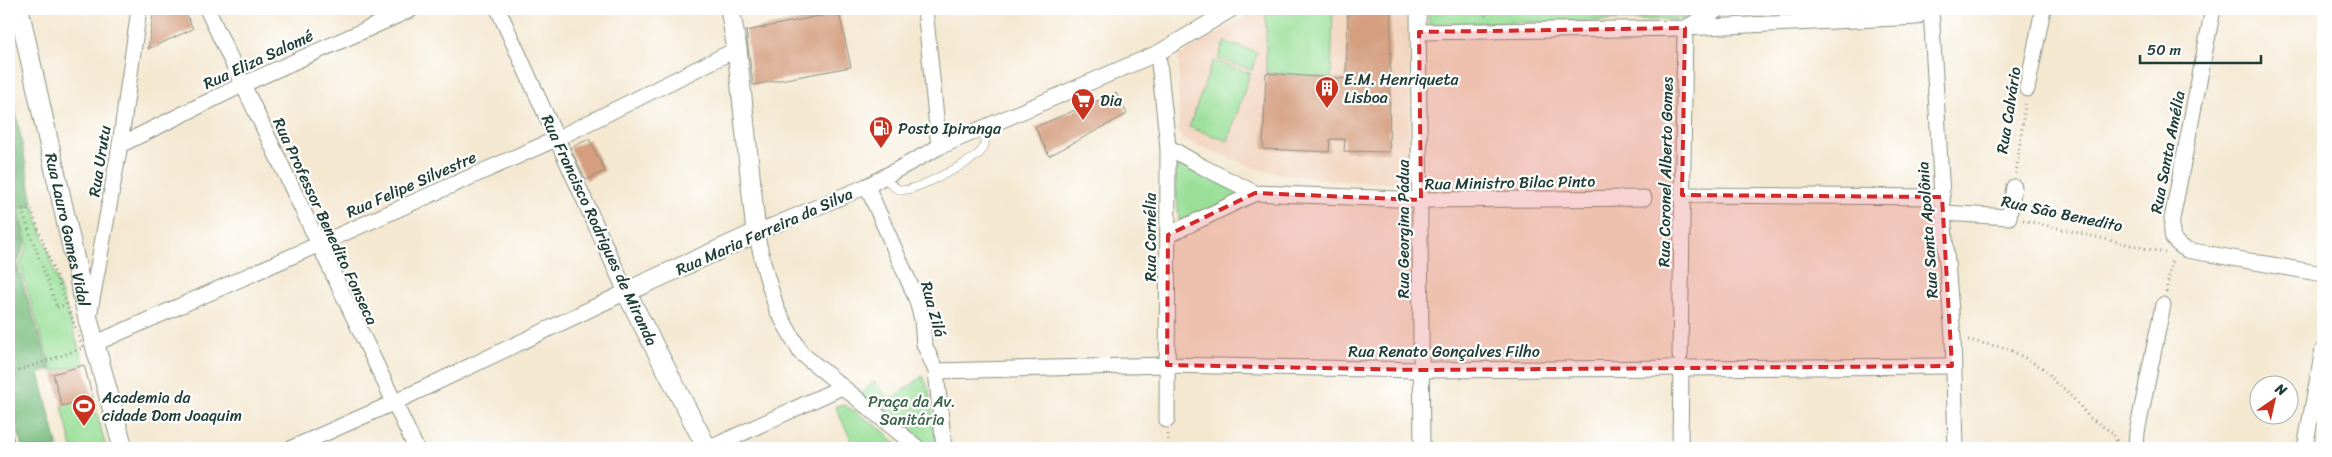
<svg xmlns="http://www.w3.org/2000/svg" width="2332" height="457" font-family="Sriracha,sans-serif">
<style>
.built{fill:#f2d4be}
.green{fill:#99df97;stroke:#5c8e66}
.forest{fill:#7abe80;stroke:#4c7e5a}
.building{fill:#d49e7f}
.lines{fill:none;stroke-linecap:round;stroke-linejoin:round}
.service-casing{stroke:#8a9282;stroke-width:9}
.minor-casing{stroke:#8a9282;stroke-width:17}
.tertiary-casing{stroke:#8a9282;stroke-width:21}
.path{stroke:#8a9282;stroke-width:3;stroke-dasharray:1 4;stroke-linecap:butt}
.service{stroke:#fff;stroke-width:8}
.minor{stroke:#fff;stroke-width:15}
.tertiary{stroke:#fff;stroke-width:19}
.rail{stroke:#1f3d34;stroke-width:4}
.path-bridge{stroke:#8a9282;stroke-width:3;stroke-dasharray:1 4;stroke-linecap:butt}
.marked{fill:#d62828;fill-opacity:0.2;stroke:#d62828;stroke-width:4;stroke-dasharray:10 6;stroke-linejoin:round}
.labels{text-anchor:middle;stroke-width:4.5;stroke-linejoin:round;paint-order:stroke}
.street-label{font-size:16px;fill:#1f3d34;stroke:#fff}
.poi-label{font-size:16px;fill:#1f3d34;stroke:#fff;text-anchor:start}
.park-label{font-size:16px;fill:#3e664d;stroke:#fff}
</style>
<rect width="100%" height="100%" fill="#fff"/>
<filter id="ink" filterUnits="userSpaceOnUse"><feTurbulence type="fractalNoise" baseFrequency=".02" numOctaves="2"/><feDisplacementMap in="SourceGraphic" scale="10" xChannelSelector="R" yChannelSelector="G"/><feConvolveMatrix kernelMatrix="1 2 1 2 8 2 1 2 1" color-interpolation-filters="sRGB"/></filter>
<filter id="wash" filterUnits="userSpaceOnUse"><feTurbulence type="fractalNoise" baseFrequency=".0096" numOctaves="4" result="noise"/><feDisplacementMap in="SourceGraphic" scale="20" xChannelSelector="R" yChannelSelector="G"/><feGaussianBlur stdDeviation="1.12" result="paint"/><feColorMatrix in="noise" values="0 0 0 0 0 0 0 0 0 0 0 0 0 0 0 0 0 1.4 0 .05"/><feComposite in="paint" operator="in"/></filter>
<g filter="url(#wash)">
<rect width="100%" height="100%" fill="#f4e8d1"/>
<!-- built -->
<polygon class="built" points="1256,9 1410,9 1409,175 1407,180 1402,184 1326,180 1263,171 1182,139 1179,133 1179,58 1182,54"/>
<!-- green -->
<g class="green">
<polygon points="1266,9 1333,9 1331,78 1266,73"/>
<polygon points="1428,9 1709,9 1691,19 1429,24"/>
<polygon points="1224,42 1257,52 1252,70 1218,59"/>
<polygon points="1213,61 1250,73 1228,141 1189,127"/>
<polygon points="1179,162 1242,194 1185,220 1179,221 1175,171 1175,164"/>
<polygon points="33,205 84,364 52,372 20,265 27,245 20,208"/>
<polygon points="923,376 929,391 938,448 923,448 860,395 874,381 890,400"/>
<polygon points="93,398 106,448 72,448 62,406"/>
<polygon points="845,405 881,429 901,448 855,448 835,406"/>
</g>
<!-- forest -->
<polygon class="forest" points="9,75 33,203 18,208 25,243 17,265 50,370 39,373 58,448 22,448 9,388"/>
<g id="blocks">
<!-- building -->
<g class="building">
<polygon points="154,9 184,9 193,29 148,49"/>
<polygon points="1348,9 1391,9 1389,152 1344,151 1345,139 1330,139 1329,152 1263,149 1266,73 1346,79"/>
<polygon points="839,12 851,67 753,85 746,31"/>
<polygon points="1116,93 1127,114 1049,156 1035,127"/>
<polygon points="589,139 605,171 586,180 570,148"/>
<polygon points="84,365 93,398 62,406 53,374"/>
</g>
</g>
</g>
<g filter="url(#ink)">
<use href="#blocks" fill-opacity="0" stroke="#8a9282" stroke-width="1"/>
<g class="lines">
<!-- service casing -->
<g class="service-casing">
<path id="service" d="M 884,176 C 889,182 894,189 902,190 C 915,191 975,161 982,150 C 987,144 984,135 983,128"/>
</g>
<!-- minor casing -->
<g class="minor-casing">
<g id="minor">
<polyline points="207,9 416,448"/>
<polyline points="925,9 939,147"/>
<polyline points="1418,9 1422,448"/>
<polyline points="1931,9 1943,213 1953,337 1956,448"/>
<path d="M 2213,9 L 2172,219 C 2171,237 2171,241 2187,250 L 2323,274"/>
<polyline points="1419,32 1685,28 1917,17"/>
<polyline points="1158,53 1168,147 1167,420"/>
<polyline points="2027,89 2043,9"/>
<polyline points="120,145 242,85 412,9"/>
<polyline points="1168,147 1203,167 1255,193 1421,200 1644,198"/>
<polyline points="867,186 916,298 922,319 924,344 936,371 944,448"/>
<polyline points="1682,195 1942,197"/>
<polyline points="1943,213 2009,217 2014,187"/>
<polyline points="1168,235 1255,193"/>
<polyline points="89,316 120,145 139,9"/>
<polyline points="94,344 556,139 737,49"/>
<polyline points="1680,355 1685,28 1719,9"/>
<polyline points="936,371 1167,365 1421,370 1952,366"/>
<polyline points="292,448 393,403 626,292 498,9"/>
<polyline points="710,448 842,387"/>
<polyline points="918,448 801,353 777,310 766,274 756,233 867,186 939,147 1158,53 1232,9"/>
<polyline points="1680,448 1681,368"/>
<polyline points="2136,448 2137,432 2163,305"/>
<polyline points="2305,448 2323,349"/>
</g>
</g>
<!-- tertiary casing -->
<g class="tertiary-casing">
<g id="tertiary">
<path id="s1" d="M 19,9 L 88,319 L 123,448"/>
<polyline points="707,448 626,292 756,233 737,49 730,9"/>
</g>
</g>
<!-- path -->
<g class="path">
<polyline points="1648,9 1661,11"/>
<polyline points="1485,16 1488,9"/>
<polyline points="2016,174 2025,104"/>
<polyline points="2023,220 2165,253"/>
<polyline points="2166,292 2172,259"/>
<polyline points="57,307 68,304"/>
<polyline points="1968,340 2009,349 2046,370 2056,383 2067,391 2090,418 2113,433 2120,448"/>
<polyline points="1168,434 1168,448"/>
</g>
<!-- service -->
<use href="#service" class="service"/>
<!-- minor -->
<use href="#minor" class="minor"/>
<!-- tertiary -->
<use href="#tertiary" class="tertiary"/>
<!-- rail -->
<polyline class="rail" points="9,428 13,448"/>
<!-- path-bridge -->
<polyline class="path-bridge" points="9,374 83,348 31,209 22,211 57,307"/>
</g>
</g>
<!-- marked area -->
<path class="marked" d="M 1685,28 L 1682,195 L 1942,197 L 1952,366 L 1421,370 L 1167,365 L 1168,235 L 1255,193 L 1421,200 L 1419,32 Z"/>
<!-- icons -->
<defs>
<g id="building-pin" transform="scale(1.25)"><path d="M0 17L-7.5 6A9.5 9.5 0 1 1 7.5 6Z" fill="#c8321e" stroke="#fff"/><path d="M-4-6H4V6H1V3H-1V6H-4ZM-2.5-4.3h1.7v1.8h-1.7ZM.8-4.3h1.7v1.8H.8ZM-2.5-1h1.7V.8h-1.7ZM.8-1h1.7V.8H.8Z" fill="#fff"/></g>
<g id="supermarket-pin" transform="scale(1.25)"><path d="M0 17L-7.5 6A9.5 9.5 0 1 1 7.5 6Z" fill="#c8321e" stroke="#fff"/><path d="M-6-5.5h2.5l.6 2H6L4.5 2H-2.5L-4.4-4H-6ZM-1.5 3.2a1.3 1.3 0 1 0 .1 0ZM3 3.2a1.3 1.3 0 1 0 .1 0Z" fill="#fff"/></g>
<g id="fuel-pin" transform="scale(1.25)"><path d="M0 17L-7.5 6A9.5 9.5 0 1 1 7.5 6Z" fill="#c8321e" stroke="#fff"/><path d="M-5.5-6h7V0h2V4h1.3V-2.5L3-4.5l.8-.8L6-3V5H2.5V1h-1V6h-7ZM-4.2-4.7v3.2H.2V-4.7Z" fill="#fff"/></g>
<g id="stadium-pin" transform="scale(1.25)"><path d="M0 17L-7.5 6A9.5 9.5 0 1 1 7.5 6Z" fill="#c8321e" stroke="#fff"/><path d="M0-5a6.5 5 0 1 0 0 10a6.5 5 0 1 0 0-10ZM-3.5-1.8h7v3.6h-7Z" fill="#fff"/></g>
</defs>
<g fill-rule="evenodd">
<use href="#building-pin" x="1327" y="88"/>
<use href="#supermarket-pin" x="1083" y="100"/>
<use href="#fuel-pin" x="881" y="128"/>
<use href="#stadium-pin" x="84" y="406"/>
</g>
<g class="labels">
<!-- street labels -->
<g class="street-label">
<text transform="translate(258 59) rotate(-25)" y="6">Rua Eliza Salomé</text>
<text transform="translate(2008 110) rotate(-81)" y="6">Rua Calvário</text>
<text transform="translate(2167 152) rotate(-79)" y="6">Rua Santa Amélia</text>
<text transform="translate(99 161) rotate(-81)" y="6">Rua Urutu</text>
<text transform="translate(1665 172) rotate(-89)" y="6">Rua Coronel Alberto Gomes</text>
<text transform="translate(1510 182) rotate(-1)" y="6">Rua Ministro Bilac Pinto</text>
<text transform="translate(411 184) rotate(-24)" y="6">Rua Felipe Silvestre</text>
<text transform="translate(2062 213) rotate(12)" y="6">Rua São Benedito</text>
<text transform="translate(326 221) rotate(65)" y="6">Rua Professor Benedito Fonseca</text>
<text dy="6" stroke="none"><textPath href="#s1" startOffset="226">Rua Lauro Gomes Vidal</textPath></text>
<text transform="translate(1403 229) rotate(-90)" y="6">Rua Georgina Pádua</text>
<text transform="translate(600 230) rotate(65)" y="6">Rua Francisco Rodrigues de Miranda</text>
<text transform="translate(1927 230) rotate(-94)" y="6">Rua Santa Apolônia</text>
<text transform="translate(764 231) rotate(-24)" y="6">Rua Maria Ferreira da Silva</text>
<text transform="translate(1150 237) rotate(-90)" y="6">Rua Cornélia</text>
<text transform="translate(934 309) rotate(75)" y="6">Rua Zilá</text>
<text x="1444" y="357">Rua Renato Gonçalves Filho</text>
</g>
<!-- poi labels -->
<g class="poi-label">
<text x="1344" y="85">E.M. Henriqueta<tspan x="1344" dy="18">Lisboa</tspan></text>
<text x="1100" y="106">Dia</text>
<text x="898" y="134">Posto Ipiranga</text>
<text x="102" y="403">Academia da<tspan x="102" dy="18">cidade Dom Joaquim</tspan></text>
</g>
<!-- park labels -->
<g class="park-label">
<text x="912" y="407">Praça da Av.<tspan x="912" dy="18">Sanitária</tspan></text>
</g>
</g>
<!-- margin -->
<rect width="2332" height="457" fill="none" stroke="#fff" stroke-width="30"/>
<!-- north arrow -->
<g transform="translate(2274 400) rotate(34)"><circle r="24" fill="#ffffff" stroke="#a5b1ae"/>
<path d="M0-4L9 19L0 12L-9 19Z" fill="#c8321e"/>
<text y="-8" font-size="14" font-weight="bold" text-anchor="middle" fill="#1f3d34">N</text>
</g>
<!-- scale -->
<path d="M2140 55v8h121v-8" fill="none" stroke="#1f3d34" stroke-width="2.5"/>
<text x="2147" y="55" font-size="15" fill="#1f3d34" stroke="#ffffff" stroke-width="4" paint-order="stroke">50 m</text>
</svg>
